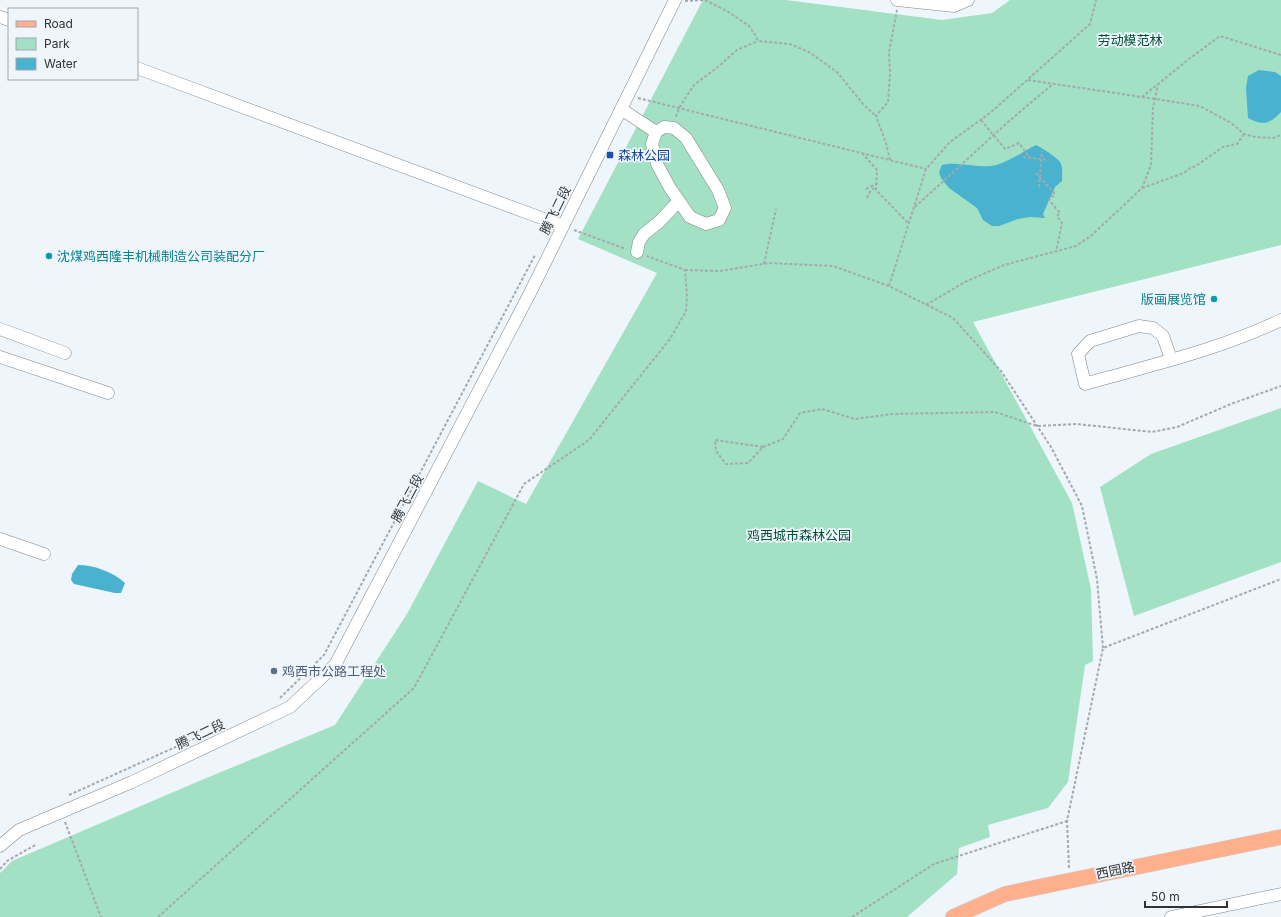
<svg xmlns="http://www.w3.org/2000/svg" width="1281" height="917" font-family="Inter,'Noto Sans SC',sans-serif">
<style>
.green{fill:#a3e1c4}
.water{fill:#48b2cf}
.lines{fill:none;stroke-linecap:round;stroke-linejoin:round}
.minor-casing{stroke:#7e858a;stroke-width:13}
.major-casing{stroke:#d1d2d3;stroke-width:16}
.path{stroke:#a4a9ad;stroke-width:2;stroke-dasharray:3 2;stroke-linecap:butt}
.minor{stroke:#fff;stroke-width:12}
.major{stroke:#feaf8b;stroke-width:15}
.transit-dot{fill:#1a4fb4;stroke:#eef5fb;stroke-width:1.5}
.culture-dot{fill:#0f9aa8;stroke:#eef5fb;stroke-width:1.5}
.service-dot{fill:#5c6f8a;stroke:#eef5fb;stroke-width:1.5}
.labels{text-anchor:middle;stroke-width:3.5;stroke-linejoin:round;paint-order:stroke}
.park-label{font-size:13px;fill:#035037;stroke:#eef5fb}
.transit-label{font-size:13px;fill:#164399;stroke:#eef5fb;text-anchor:start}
.street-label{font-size:13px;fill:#303335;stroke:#eef5fb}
.culture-label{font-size:13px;fill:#0d838f;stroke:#eef5fb;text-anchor:start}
.service-label{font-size:13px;fill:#4e5e75;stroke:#eef5fb;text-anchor:start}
</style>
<rect width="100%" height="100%" fill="#eef5fb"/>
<!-- green -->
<g class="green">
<polygon points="703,0 786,0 942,20 992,13 1010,0 1281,0 1281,245 973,322 1072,503 1091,589 1093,661 1085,665 1068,782 1048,808 988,825 990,837 959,848 957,874 907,917 0,917 0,873 12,861 204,779 335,725 407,614 478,481 526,504 657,273 578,239"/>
<polygon points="1281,408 1281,562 1134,616 1100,487 1151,454"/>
</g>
<!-- water -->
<g class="water">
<path d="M 1259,70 L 1275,72 L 1281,76 L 1281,112 C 1270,124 1262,126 1248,118 L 1246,88 L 1248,76 Z"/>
<path d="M 1036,145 C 1042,148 1060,159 1061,164 C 1063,169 1062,176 1062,181 L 1055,187 L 1043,214 L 1045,218 L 1030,217 L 1018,219 L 999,226 L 992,226 L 983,220 L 977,208 L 949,188 L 941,178 L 939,172 L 942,165 C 958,161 975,168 991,166 C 1004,165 1024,151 1036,145 Z"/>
<path d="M 78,565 C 94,565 113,572 125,583 L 121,593 L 115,593 L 74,584 L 71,580 L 72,574 Z"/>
</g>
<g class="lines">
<!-- minor casing -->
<g class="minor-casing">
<g id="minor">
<polyline points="897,0 954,6 968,0"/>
<polyline points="0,17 9,20"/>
<polyline points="137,68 563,226"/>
<polyline points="621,109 656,132 652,144 657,164 670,188 690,217 706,224 719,220 725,208 718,190 686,138 674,128 664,127 656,132"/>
<polyline points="637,252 639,242 644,234 659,222 679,201"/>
<polyline points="0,329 65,353"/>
<polyline points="0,357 108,393"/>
<path d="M 1171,359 L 1163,336 L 1153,328 L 1139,326 L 1090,341 L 1078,354 L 1085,384 C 1151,365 1219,350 1281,320"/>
<polyline points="0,539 44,554"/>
<polyline points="0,846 19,830 132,782 290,707 335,665 529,295 675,0"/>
<polyline points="1171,917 1281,894"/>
</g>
</g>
<!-- major casing -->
<g class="major-casing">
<polyline id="major" points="953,917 1005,894 1281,837"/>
</g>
<!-- path -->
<g class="path">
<polyline points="685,1 705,0 727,11 749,26 754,33 758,41 790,44 809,52 837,72 863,104 876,116"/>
<polyline points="1028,80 1142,97 1189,59 1220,36 1281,55"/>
<polyline points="1142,97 1200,106 1231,123 1244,134 1256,137 1273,138 1281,135"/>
<polyline points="638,98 926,169"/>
<polyline points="676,117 679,108 694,85 719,66 737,50 758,41"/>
<polyline points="981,120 1005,149 1019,143 1030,158"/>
<polyline points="862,153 877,170 876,190 909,224"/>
<polyline points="1023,157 1049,160"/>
<polyline points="890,160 886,143 876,116 888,102 890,73 889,52 897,10"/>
<polyline points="1036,173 1055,194 1049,200 1060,213 1057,216 1062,223 1056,252"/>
<polyline points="1039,187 1042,151"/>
<polyline points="1142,188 1184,173 1190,168 1196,166 1223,147 1237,144 1244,134"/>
<polyline points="866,189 876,184"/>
<polyline points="867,198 871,190 876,187"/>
<polyline points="915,207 1008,122 1053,84"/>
<polyline points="574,230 626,249"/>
<polyline points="764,264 776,209"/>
<polyline points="685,270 720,271 769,263 833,266 889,286 953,318 1001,371 1051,447 1082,506 1097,579 1103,648"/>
<polyline points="889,286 926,169 950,142 990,113 1090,24 1096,0"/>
<polyline points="926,305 965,282 1004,265 1076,246 1092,235 1142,188 1151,165 1153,108 1158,84"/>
<polyline points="763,447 715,440 716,451 726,464 748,463 763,447 783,439 800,413 822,409 855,419 892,414 995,412 1037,426 1077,424 1152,432 1177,427 1231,404 1281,386"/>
<polyline points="280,698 324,655 535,255"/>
<polyline points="69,795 200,736"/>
<polyline points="65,822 101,917"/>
<polyline points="1069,868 1067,821 1103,648 1281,579"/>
<polyline points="0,869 7,861 37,844"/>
<polyline points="158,917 414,688 524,484 589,440 670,339 686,311 687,296 685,270 647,256"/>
<polyline points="852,917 934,864 1067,821"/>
</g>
<!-- minor -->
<use href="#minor" class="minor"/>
<!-- major -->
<use href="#major" class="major"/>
</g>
<!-- markers -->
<rect class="transit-dot" x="606" y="151" width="8" height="8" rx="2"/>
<g class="culture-dot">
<circle cx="49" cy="256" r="4"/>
<circle cx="1214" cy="299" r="4"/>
</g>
<circle class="service-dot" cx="274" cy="671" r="4"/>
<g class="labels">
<!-- park labels -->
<g class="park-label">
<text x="1130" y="45">劳动模范林</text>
<text x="799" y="540">鸡西城市森林公园</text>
</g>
<!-- transit labels -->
<g class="transit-label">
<text x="618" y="160">森林公园</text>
</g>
<!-- street labels -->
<g class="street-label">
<text transform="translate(555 210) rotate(-64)" y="5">腾飞二段</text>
<text transform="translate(407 498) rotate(-62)" y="5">腾飞二段</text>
<text transform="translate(200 734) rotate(-25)" y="5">腾飞二段</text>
<text transform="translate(1115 870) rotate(-12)" y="5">西园路</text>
</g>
<!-- culture labels -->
<g class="culture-label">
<text x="57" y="261">沈煤鸡西隆丰机械制造公司装配分厂</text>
<text x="1206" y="304" text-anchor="end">版画展览馆</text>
</g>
<!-- service labels -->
<g class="service-label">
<text x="282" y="676">鸡西市公路工程处</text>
</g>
</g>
<!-- legend -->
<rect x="8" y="8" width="130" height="72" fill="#eef5fb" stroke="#a2a7ac"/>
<rect x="16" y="21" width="20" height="6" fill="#feaf8b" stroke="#a2a7ac"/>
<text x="44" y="28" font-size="12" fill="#303335">Road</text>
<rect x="16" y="38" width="20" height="12" fill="#a3e1c4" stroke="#a2a7ac"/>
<text x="44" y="48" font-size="12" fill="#303335">Park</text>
<rect x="16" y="58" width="20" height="12" fill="#48b2cf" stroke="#a2a7ac"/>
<text x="44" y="68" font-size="12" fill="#303335">Water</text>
<!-- scale -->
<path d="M1145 901v6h82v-6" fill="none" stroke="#303335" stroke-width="2"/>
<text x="1151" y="901" font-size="12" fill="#303335" stroke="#eef5fb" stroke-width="3" paint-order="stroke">50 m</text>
</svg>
